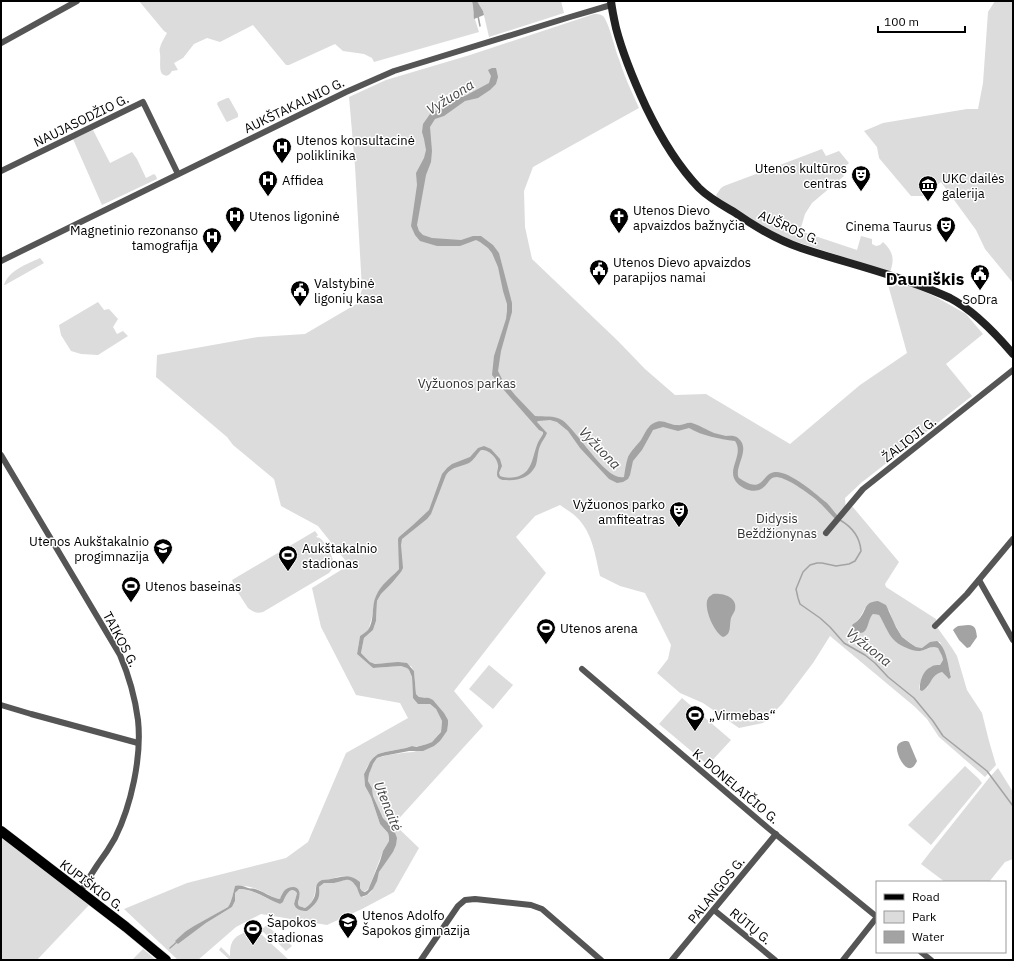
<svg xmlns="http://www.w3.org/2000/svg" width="1014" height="961" font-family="'IBM Plex Sans',sans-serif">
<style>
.green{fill:#dcdcdc;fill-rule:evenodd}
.water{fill:#a3a3a3}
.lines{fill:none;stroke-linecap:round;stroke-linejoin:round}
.stream{stroke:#a3a3a3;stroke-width:1.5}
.primary-casing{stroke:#dbdbdb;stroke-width:11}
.street{stroke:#555;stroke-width:6}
.secondary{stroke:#222;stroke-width:8}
.primary{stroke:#000;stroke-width:10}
.labels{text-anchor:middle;stroke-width:3;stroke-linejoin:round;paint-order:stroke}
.street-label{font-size:13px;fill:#000;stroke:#fff}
.poi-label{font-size:13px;fill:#000;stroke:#fff;text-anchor:start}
.park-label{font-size:13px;fill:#333;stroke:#fff}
.water-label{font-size:14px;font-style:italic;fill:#444;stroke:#fff}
.district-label{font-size:17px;font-weight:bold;fill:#000;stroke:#fff}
</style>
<rect width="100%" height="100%" fill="#fff"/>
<!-- green -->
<g class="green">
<path d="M 139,1 L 472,1 L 474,7 L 473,13 L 479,32 L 374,62 L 372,58 L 364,54 L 343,51 L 335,44 L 289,65 L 286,65 L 253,25 L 220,42 L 207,38 L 194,44 L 183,58 L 174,63 L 178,70 L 172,71 C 170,74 168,77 164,75 C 158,73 161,60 160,54 C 160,53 159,49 160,48 C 161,43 165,37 167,33 L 164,31 Z"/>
<polygon points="477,1 561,1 564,13 489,37 483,11"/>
<polygon points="995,1 1013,1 1013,283 985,249 976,230 941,182 923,196 911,196 879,158 877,147 864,131 883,123 967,109 978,109 983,83 988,12"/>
<path d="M 594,14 C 597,14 600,14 603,16 C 609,22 615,50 619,59 C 624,76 632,92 639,108 L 533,167 L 524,191 L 525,227 L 532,259 L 618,341 L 645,369 L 675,395 L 706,394 L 790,444 L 860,385 L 907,353 L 887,281 L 911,286 L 936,297 L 966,314 L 983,334 L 946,364 L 972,396 L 861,483 L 845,498 L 846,512 L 852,506 L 899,562 L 885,584 L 886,587 L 936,619 L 937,627 L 952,648 L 957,656 L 967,690 L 982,713 L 989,741 L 996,765 L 985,777 L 939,737 L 927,719 L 915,707 L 830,636 L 813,663 L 782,704 L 763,723 L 739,728 L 703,703 L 680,693 L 657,673 L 668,659 L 671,645 L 645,593 L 620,586 L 600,576 C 595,554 592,529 573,514 C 569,511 564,508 560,505 L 535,516 L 516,537 L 546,573 L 454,691 L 483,726 L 394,824 L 419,848 L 394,892 L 362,909 L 327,925 L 261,914 L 236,927 L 198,960 L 178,960 L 124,909 L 187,883 L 286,858 L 308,842 L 346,753 L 408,718 L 400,703 L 356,695 L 321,627 L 312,588 L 349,565 L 318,526 L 281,506 L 274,479 L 233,445 L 227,437 L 156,377 L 157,355 L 258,337 L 305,334 L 358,303 L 362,289 L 355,166 L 349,97 L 386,80 L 470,55 ZM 399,563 L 401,572 L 392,583 L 381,594 L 377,601 L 376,621 L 373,630 L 364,638 L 361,653 L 370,662 L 375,664 L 387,663 L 411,666 L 414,671 L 416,694 L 419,697 L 425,697 L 448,720 L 440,741 C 433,744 419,751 413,752 C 401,753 389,754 377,758 L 371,767 L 369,774 L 368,781 L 372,788 L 373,796 L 383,818 L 388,825 L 393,852 C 388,858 384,863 380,870 C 375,880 375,896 361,897 C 358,893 358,888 355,884 C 348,875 342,882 334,883 C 330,883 327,883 324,883 L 319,887 C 321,899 316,904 307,911 C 301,911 297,909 294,904 L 297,893 C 288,885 285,899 280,904 C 266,899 254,889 238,889 L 235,893 L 235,901 L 232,907 L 206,923 L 178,944 L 186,931 L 228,907 C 232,901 233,893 235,886 C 244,885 253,887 261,891 C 268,894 273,898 280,899 L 284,892 L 297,888 L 300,894 L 298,904 L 299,906 L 305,908 C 313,904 315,895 316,886 C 325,882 340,873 351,877 C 354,878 357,880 360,882 L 360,888 L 362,891 C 367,892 368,889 370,885 L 383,851 L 389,841 L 389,837 L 388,833 L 380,824 L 371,797 L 365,786 L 364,774 L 367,767 L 373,758 L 378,754 L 385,752 L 406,748 L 412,746 L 415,747 L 427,744 L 432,742 L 441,732 L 442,721 L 436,709 L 430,704 L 421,703 L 413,698 L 412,677 L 409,670 L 407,667 L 401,666 L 373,668 L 357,654 L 360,636 L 368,631 L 372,617 L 374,604 L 389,579 L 399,569 ZM 865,608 L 889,610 L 893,621 L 902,637 L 916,647 L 922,648 L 940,642 L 946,656 L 951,677 L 948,678 L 942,672 C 933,674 931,681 927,688 L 920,690 L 919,687 L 922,677 L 940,665 L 943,660 L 942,656 L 938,647 L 932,647 L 927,649 L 906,648 L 885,623 L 879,615 L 873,614 L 870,617 L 852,625 L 859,619 Z"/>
<polygon points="227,98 229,98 238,114 238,117 227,122 226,121 217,104 218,102"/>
<polygon points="93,130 110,163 132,152 137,159 146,178 154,174 156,176 157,179 102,205 73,139"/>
<path d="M 822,149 L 826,156 L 839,151 L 849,163 L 840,171 L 844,176 L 812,203 L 805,214 L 800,231 L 857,250 L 861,236 L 872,239 L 872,244 L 876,246 L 880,245 L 883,242 C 893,251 895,259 890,272 L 794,241 L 779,235 L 730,208 L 720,201 L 716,195 L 721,188 L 724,186 Z"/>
<path d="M 40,258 L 44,263 L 5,285 L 4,285 C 9,270 27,264 40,258 Z"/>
<polygon points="98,302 104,310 109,309 118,319 113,327 117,334 123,331 128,336 98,355 81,354 71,351 61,335 59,325"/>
<path d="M 315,531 L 318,535 L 316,537 C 319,538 319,537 322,540 C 325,544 333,556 333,561 C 334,566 332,570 329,573 L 263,612 C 257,614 253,612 248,608 L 237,591 L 236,588 L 237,584 L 234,585 L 232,580 Z"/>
<polygon points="489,665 513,685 493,709 469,689"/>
<polygon points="682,698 731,740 708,765 659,724"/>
<polygon points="965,766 979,779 982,783 931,845 908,825"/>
<polygon points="998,768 1013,792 1013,859 1005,862 989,882 945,882 921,864 931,851 989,778"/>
<polygon points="1,837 89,905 37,960 1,960"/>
<polygon points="267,925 277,935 272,940 261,930"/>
<path d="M 253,931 L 262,935 L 289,960 L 230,960 L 219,950 L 221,947 L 230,956 C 230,952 230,948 231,945 C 234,935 244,932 253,931 Z"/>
<polygon points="281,935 292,946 286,951 275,940"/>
<polygon points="143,949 156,960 132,960"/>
</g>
<!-- water -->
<g class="water">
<path d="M 472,1 L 477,1 L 483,11 L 484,15 L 474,19 C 473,13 474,7 472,1 Z"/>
<path d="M 492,68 L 496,68 L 498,77 L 496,84 L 490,90 L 478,98 L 465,101 L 444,116 L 435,119 L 430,127 L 432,151 L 431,162 L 426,175 L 417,225 L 419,231 L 423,235 L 432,238 L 461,240 L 473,236 L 481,236 L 493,245 L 499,253 L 512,303 L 512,312 L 501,351 L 498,371 L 502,379 L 515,395 L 535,416 C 544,417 554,415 562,420 C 578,431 606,482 624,477 C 625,470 626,463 628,457 C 631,451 637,445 641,440 C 644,435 646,430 649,427 C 650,425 652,424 654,423 C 662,418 669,425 677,425 C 682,426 687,422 692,423 C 699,425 707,430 714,433 C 718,434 722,435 726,436 C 730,436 734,435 738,438 C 752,449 733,468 739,478 C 740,478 743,481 744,481 C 764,493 762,473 775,472 C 790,471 816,494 827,503 C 832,508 835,514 841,519 L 838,522 C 832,516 827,510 821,504 C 813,496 788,478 777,477 C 770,477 769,482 765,486 C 757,494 746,491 738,484 C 724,471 745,455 735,441 C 719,439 703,436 689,428 L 678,431 L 663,427 L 653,430 L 642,450 L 633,461 L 630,475 L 628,479 L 623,482 L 617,483 L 609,479 L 580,448 L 568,431 L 557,422 L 550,420 L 538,421 L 537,422 L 547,433 C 545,438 542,441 540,446 C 537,453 538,461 535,467 C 529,478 517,481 506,480 C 504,480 501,480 500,479 C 494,476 499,469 498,465 C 497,457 488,449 481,450 C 477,454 474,460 469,463 C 461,467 452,466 446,475 L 431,514 L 427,519 L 402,539 L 401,545 L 403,568 L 401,572 L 392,583 L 381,594 L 377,601 L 376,621 L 373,630 L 364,638 L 361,653 L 370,662 L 375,664 L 398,662 L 407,663 L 414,671 L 416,694 L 419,697 L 429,698 L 433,700 L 438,706 L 444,713 L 448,720 L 448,724 L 447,731 L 440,741 L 434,746 L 423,751 L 409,751 L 383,756 L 377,758 L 373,764 L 369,774 L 368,781 L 372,788 L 373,796 L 383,818 L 394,830 L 397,838 L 396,845 L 393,852 L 379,872 L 377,881 L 373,889 L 367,895 L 361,897 C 358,893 358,888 355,885 C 349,875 342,882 334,883 C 330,883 327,883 324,883 L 319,887 C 321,899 316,904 307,911 C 301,911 296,910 294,904 L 297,893 C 290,885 285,897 283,902 L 280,904 C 266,899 254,889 239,889 L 235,893 L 235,901 L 232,907 L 206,923 L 178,944 L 175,941 L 186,931 L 194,926 L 228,907 C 232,901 233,893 235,886 C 241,885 243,886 248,888 C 252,889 255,888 258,890 C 266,893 272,898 280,899 C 281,896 283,892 285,890 C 289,887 297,885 299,891 C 301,895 298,900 298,904 L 299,906 L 305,908 C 309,906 314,900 315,895 C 317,888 314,884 322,880 C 326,880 331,879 335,878 C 345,876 350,874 360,882 L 360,888 L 362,891 L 365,892 L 368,890 L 380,861 L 383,851 L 389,841 L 389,837 L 388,833 L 380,824 L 371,797 L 365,786 L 364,774 L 370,762 L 373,758 L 378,754 L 385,752 L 406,748 L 412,746 L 416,747 L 427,744 L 432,742 L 441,732 L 442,721 L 436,709 L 430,704 L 418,704 L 413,698 L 412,677 L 409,670 L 407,668 L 401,666 L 373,668 L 357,654 L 360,636 C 363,634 366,632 368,630 C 375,620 371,606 376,596 C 381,584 391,578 399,569 L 398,539 L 399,537 L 413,525 L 429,510 L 442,474 L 447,468 L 452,464 L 470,457 L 478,448 L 484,446 L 491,449 L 500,459 L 502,466 L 499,473 L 500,476 C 505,478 510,478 516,477 C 532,473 532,459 537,445 C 538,441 541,438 543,434 L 543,432 L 539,430 L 503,389 L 492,375 L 494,356 L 506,319 L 507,311 L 507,304 L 503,291 L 498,267 L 492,253 L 488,248 L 480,242 L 476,240 L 460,246 L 437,246 L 420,241 L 415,235 L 411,226 L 417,185 L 416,173 L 424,158 L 426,150 L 424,139 L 422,132 L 423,124 L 430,114 L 440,109 L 458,97 L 465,96 L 489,83 L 491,76 L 488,70 Z"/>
<path d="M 713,594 C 723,593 738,597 735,610 C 734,613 732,615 731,618 C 729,626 732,634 723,637 C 714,632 705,611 707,601 C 708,597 710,596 713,594 Z"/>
<path d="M 878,601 L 886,605 L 896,627 L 902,637 L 910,643 L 916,647 L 922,648 L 930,642 L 937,641 C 947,648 948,666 951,677 L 949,679 L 942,672 C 930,675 932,686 922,691 L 920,690 C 919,682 923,670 931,667 C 933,665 937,665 940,665 L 943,660 L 942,656 L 938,648 C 931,645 927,650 920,651 C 913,652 898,645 894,640 C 887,633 884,622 879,615 L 873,614 C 866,621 870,637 855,632 L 852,625 C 854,623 858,621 860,618 C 867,609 864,602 878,601 Z"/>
<path d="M 968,625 C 976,625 976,630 977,637 L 970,647 L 967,648 L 959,640 L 953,630 L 955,628 L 958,626 Z"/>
<path d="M 904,741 L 907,741 L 909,742 L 917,761 C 909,780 896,756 897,747 C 898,743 901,742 904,741 Z"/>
</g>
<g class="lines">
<!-- stream -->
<g class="stream">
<polyline points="478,16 480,26"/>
<path d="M 840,520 C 852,527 860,537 861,551 L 855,561 L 849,564 L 836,566 L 822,563 L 817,563 L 810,565 L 803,572 L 796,589 L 798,598 L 800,604 L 820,618 L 830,627 L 844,643 L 865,655 L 875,663 L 888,677 L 914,698 L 933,721 L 943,736 L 987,771 L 1013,806"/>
<polyline points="170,948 178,941"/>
</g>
<!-- primary casing -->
<g class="primary-casing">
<polyline id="primary" points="1,831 126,927 166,960"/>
</g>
<!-- street -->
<g class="street">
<polyline points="1,43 77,1"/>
<polyline points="1,171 143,102 178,174"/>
<polyline points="1,261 346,92 394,71 570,17 611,5"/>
<path d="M 1,455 L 120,655 C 129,676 135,697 138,720 C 142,757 131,806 115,838 C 110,847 104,856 98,864 C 92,873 86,883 80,892"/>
<polyline points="826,533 863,489 1013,370"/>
<polyline points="979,580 1013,640"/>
<polyline points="935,626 967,594 1013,539"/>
<polyline points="582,669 768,828 877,917"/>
<polyline points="1,705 31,714 138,743"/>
<polyline points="714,910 775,960"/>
<polyline points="921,952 931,960"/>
<polyline points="421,960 458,906 465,900 475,899 531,905 542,909 601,960"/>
<polyline points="672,960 776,834"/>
<polyline points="843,960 877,917"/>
</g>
<!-- secondary -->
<path class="secondary" d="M 611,1 C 612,10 614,19 616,28 C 623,55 634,81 646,107 C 660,136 677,165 699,188 C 709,198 722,205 734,212 C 754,226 777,240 801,248 C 837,260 874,269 910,282 C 924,287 937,292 950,298 C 973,310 996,334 1013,354"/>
<!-- primary -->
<use href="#primary" class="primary"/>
</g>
<!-- icons -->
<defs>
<g id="hospital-pin" transform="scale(1)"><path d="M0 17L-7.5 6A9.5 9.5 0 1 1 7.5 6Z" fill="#000" stroke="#fff"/><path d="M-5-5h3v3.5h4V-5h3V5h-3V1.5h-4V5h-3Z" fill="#fff"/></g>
<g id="theatre-pin" transform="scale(1)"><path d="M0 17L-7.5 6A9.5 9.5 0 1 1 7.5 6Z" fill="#000" stroke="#fff"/><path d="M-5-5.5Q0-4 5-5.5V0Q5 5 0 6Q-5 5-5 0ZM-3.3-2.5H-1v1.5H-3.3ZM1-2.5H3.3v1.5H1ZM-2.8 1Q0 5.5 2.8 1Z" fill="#fff"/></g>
<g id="museum-pin" transform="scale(1)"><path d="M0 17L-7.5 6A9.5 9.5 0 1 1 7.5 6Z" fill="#000" stroke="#fff"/><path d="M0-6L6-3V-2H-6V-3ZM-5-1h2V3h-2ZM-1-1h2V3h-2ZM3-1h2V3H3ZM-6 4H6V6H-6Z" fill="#fff"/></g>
<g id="church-pin" transform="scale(1)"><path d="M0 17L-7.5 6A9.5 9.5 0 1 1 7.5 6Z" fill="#000" stroke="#fff"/><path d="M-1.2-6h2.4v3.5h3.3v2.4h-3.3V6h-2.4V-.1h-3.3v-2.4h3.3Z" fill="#fff"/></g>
<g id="civic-pin" transform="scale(1)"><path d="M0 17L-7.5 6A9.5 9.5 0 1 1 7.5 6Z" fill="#000" stroke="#fff"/><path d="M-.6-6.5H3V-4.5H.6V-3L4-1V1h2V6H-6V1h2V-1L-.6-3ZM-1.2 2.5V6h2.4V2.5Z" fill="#fff"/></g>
<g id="school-pin" transform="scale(1)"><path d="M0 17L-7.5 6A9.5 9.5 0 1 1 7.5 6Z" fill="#000" stroke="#fff"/><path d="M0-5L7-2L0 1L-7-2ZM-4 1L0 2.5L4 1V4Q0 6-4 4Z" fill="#fff"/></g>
<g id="stadium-pin" transform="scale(1)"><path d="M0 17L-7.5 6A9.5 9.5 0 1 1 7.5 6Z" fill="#000" stroke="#fff"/><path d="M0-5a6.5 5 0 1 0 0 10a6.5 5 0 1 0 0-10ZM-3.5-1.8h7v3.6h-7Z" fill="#fff"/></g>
</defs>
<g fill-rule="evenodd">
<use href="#hospital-pin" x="282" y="147"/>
<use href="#theatre-pin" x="861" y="175"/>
<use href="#hospital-pin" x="268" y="180"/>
<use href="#museum-pin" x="928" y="185"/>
<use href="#hospital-pin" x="235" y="216"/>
<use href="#church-pin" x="619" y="217"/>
<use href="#theatre-pin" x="946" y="226"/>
<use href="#hospital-pin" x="212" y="237"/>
<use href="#civic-pin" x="599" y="269"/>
<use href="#civic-pin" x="980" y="274"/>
<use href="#civic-pin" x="300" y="290"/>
<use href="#theatre-pin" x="679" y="511"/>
<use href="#school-pin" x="163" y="548"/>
<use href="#stadium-pin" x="288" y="555"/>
<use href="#stadium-pin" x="131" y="586"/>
<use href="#stadium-pin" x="546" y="628"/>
<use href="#stadium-pin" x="695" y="715"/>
<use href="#school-pin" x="348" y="922"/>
<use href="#stadium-pin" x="253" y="929"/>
</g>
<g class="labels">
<!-- street labels -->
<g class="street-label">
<text transform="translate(294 105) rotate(-26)" y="5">AUKŠTAKALNIO G.</text>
<text transform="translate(81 120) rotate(-26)" y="5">NAUJASODŽIO G.</text>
<text transform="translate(789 227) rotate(24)" y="5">AUŠROS G.</text>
<text transform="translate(909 439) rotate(-38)" y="5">ŽALIOJI G.</text>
<text transform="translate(121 639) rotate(62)" y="5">TAIKOS G.</text>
<text transform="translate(736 786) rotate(40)" y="5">K. DONELAIČIO G.</text>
<text transform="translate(92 885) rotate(37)" y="5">KUPIŠKIO G.</text>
<text transform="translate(716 890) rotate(-51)" y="5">PALANGOS G.</text>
<text transform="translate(751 926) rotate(39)" y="5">RŪTŲ G.</text>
</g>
<!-- poi labels -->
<g class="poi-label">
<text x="296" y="145">Utenos konsultacinė<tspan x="296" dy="15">poliklinika</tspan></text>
<text x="847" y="173" text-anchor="end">Utenos kultūros<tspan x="847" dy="15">centras</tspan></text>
<text x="942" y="183">UKC dailės<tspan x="942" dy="15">galerija</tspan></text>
<text x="282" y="185">Affidea</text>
<text x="633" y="215">Utenos Dievo<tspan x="633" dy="15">apvaizdos bažnyčia</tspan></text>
<text x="249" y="221">Utenos ligoninė</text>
<text x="932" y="231" text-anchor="end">Cinema Taurus</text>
<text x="198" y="235" text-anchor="end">Magnetinio rezonanso<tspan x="198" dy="15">tamografija</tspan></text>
<text x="613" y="267">Utenos Dievo apvaizdos<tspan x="613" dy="15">parapijos namai</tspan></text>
<text x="314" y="288">Valstybinė<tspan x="314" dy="15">ligonių kasa</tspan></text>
<text x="980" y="304" text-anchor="middle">SoDra</text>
<text x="665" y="509" text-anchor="end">Vyžuonos parko<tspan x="665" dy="15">amfiteatras</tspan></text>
<text x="149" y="546" text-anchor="end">Utenos Aukštakalnio<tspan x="149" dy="15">progimnazija</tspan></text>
<text x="302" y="553">Aukštakalnio<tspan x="302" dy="15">stadionas</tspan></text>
<text x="145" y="591">Utenos baseinas</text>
<text x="560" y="633">Utenos arena</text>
<text x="709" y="720">„Virmebas“</text>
<text x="362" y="920">Utenos Adolfo<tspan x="362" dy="15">Šapokos gimnazija</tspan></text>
<text x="267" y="927">Šapokos<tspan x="267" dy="15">stadionas</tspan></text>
</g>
<!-- park labels -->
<g class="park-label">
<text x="467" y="388">Vyžuonos parkas</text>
<text x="777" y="523">Didysis<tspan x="777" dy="15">Beždžionynas</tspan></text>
</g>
<!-- water labels -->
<g class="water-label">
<text transform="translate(450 97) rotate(-32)" y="5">Vyžuona</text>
<text transform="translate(600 448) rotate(46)" y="5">Vyžuona</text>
<text transform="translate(869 647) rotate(38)" y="5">Vyžuona</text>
<text transform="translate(388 806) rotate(68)" y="5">Utenaitė</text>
</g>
<!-- district labels -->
<g class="district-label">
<text x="925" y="285">Dauniškis</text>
</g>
</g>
<!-- border -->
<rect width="1014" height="961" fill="none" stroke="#000000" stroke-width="4"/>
<!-- legend -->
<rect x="876" y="881" width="130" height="72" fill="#ffffff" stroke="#999999"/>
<rect x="884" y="894" width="20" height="6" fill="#000000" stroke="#999999"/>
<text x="912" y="901" font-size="12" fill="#000000">Road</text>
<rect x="884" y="911" width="20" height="12" fill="#dcdcdc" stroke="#999999"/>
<text x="912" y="921" font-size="12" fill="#000000">Park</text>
<rect x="884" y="931" width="20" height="12" fill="#a3a3a3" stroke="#999999"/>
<text x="912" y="941" font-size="12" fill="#000000">Water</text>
<!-- scale -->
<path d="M878 26v6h87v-6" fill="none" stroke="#000000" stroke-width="2"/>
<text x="884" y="26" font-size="12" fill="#000000" stroke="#ffffff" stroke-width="3" paint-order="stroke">100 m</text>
</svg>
